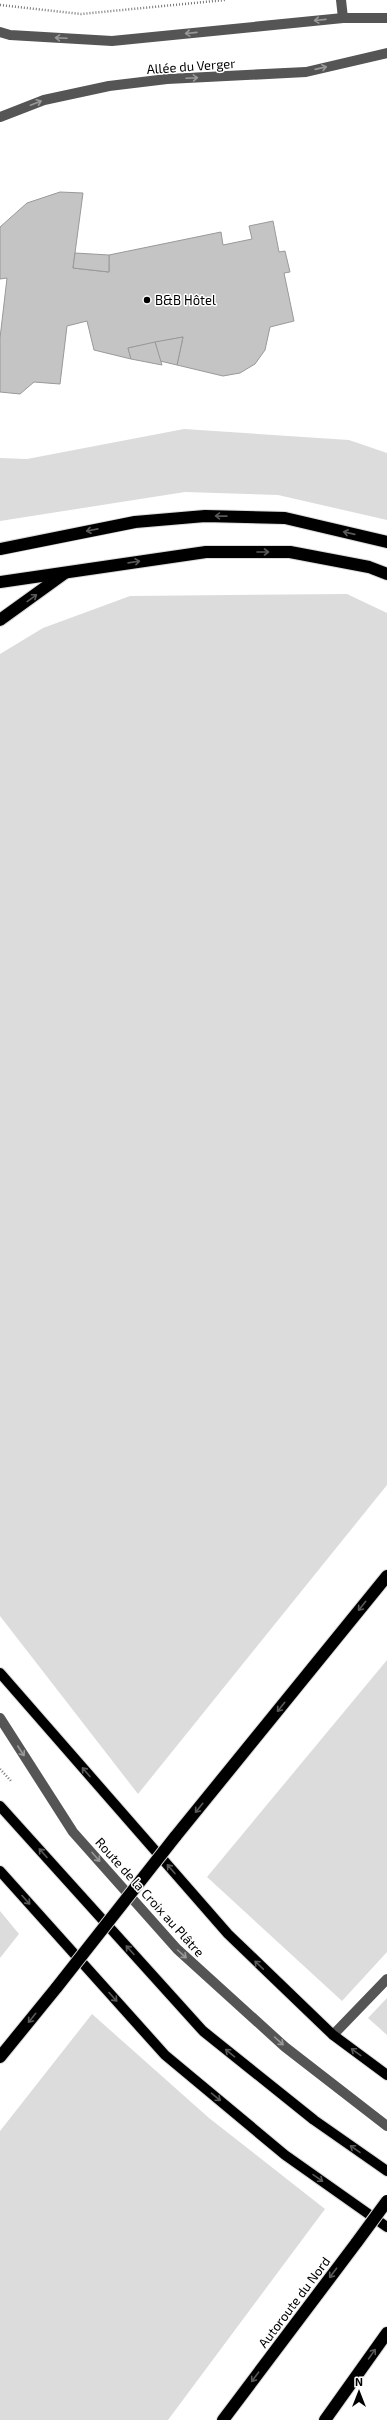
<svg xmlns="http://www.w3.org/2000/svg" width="387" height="2420" font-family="'Exo 2',sans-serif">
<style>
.green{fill:#dcdcdc}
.building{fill:#c4c4c4;stroke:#999}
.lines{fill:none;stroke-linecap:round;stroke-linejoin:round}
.major-casing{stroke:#dbdbdb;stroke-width:12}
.highway-casing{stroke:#dbdbdb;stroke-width:14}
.path{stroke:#777;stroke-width:2.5;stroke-dasharray:1 2;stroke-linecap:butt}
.minor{stroke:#555;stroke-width:10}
.major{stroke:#000;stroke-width:10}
.highway{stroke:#000;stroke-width:12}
.highway-bridge-casing{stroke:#dbdbdb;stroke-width:14;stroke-linecap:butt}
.highway-bridge{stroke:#000;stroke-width:12}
.oneway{stroke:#999}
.oneway2{stroke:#595959}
.poi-dot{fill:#000;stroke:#fff;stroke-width:1.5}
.labels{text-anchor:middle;stroke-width:3;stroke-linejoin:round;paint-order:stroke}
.street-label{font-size:13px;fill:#000;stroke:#fff}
.poi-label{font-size:13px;fill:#000;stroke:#fff;text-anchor:start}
</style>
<rect width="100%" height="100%" fill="#fff"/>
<!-- green -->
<g class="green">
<polygon points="184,429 349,440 387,453 387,520 278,495 185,492 0,521 0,458 27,459"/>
<polygon points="347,594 387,613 387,1485 138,1794 0,1616 0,654 43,628 130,596"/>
<polygon points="387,1660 387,1952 342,2001 207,1877"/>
<polygon points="0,1911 19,1934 0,1958"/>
<polygon points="387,1998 387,2035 368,2018"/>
<polygon points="92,2014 209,2118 325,2209 168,2420 0,2420 0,2131"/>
</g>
<!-- building -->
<g class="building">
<polygon points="60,192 83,193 73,268 109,272 109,255 221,232 223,245 252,239 249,226 273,221 279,252 285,251 290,272 284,273 294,321 270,327 265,350 255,364 240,373 223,376 177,365 183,337 128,348 131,359 94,350 87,321 67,326 60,384 34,382 20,394 0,392 0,338 7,278 0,279 0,227 27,203"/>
<polygon points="75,253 109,255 109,272 73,268"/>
<polygon points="183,337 177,365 160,361 155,342"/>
<polygon points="155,342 162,365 131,359 128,348"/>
</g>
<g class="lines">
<!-- major casing -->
<g class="major-casing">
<g id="major">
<polyline points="0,1673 228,1934 333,2035 387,2075"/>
<polyline points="0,1806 203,2031 314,2120 387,2171"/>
<polyline points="0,1871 165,2055 285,2155 387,2227"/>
</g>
</g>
<!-- highway casing -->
<g class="highway-casing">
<g id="highway">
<polyline points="0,549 135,522 205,516 285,518 387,542"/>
<polyline points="0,582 206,552 290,552 369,567 387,574"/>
<polyline points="0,620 65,573"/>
<polyline points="175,1837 387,1576"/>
<polyline points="0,2057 57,1987"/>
<polyline points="223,2420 357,2242"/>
<polyline points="325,2420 387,2333"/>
</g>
</g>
<!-- path -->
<g class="path">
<polyline points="0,5 81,14 225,0"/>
<polyline points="0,1769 12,1782"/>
</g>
<!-- minor -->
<g class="minor">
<polyline points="341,0 343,18"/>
<polyline points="0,32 10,35 112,41 343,18 387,18"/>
<polyline points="0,117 44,100 109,86 167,79 306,72 387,53"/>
<polyline points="0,1718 73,1832 177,1949 285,2047 387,2126"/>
<polyline points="333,2035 387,1979"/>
</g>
<!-- major -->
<use href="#major" class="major"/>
<!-- highway -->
<use href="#highway" class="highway"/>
<!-- highway-bridge casing -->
<g class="highway-bridge-casing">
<g id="highway-bridge">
<polyline points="57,1987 175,1837"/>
<polyline points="357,2242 387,2201"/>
</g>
</g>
<!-- highway-bridge -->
<use href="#highway-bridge" class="highway-bridge"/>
</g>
<!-- one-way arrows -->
<defs><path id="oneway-shaft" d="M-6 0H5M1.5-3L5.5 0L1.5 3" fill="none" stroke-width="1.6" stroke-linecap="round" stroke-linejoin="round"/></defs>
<g class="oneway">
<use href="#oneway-shaft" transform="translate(320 20) rotate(174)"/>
<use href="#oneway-shaft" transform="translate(191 33) rotate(174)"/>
<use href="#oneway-shaft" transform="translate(61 38) rotate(-177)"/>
<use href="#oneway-shaft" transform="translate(321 68) rotate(-13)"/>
<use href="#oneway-shaft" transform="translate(192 78) rotate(-3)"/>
<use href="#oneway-shaft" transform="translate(36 103) rotate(-21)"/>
<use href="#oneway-shaft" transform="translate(21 1751) rotate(57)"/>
<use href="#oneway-shaft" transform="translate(96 1857) rotate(49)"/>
<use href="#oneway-shaft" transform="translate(182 1954) rotate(42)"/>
<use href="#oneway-shaft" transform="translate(279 2041) rotate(42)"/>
</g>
<g class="oneway2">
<use href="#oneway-shaft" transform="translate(221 516) rotate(-179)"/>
<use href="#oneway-shaft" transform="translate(92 530) rotate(169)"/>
<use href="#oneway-shaft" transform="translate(349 533) rotate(-167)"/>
<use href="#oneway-shaft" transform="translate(263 552)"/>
<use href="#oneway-shaft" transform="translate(134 562) rotate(-8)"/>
<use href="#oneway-shaft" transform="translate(32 598) rotate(-36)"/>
<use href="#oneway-shaft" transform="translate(362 1606) rotate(129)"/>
<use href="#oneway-shaft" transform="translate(281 1707) rotate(129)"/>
<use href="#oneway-shaft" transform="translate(86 1772) rotate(-131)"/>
<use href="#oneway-shaft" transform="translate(199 1808) rotate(129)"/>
<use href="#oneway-shaft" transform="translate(43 1853) rotate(-132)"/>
<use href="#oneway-shaft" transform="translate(171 1869) rotate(-131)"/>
<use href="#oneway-shaft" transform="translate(26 1900) rotate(48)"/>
<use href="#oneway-shaft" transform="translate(130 1950) rotate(-132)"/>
<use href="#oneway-shaft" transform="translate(259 1965) rotate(-136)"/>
<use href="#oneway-shaft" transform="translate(113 1997) rotate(48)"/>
<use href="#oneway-shaft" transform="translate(32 2018) rotate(129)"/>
<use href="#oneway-shaft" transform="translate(356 2052) rotate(-144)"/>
<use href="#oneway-shaft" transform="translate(230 2053) rotate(-141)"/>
<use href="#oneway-shaft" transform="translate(216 2097) rotate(40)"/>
<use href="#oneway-shaft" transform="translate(355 2149) rotate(-145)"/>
<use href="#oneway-shaft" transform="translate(318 2178) rotate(35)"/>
<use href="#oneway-shaft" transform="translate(333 2273) rotate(127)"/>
<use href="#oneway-shaft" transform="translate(372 2354) rotate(-55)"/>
<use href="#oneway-shaft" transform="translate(255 2377) rotate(127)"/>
</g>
<!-- markers -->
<circle class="poi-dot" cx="147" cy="300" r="4"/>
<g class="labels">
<!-- street labels -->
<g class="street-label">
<text transform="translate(191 66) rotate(-4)" y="5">Allée du Verger</text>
<text transform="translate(150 1897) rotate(48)" y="5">Route de la Croix au Plâtre</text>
<text transform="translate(294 2302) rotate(-53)" y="5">Autoroute du Nord</text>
</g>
<!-- poi labels -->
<g class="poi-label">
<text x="155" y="305">B&amp;B Hôtel</text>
</g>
</g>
<!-- north arrow -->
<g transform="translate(359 2392)" stroke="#ffffff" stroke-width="3" paint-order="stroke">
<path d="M0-3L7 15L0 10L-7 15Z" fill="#000000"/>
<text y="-6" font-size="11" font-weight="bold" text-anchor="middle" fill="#000000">N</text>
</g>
</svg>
